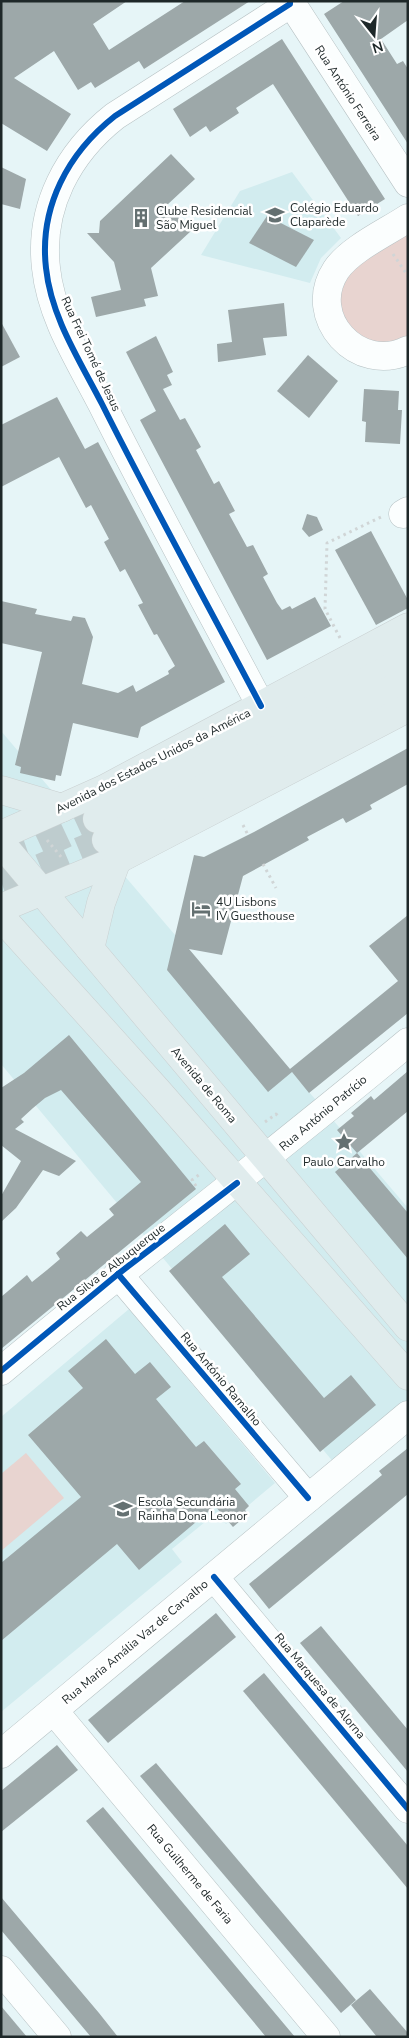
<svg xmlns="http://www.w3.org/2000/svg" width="409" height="2038" font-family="'Nunito Sans',sans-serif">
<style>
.built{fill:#d2ecef}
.green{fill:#e8d4d0}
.building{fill:#9da8a9}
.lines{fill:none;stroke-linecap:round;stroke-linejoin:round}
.major-tunnel{stroke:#beccce;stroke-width:28;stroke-dasharray:28 14;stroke-linecap:butt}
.minor-casing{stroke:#b7c2c4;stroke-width:29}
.major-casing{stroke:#c9d0d1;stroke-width:29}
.path{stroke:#d0d5d6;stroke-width:3;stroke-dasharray:2.5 4;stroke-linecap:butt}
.minor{stroke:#fbfefe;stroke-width:28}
.major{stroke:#e0eced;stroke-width:28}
.cycleway-casing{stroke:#fff;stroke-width:9}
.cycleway{stroke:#0057b8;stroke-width:6}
.labels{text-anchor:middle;stroke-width:5;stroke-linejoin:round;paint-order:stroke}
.street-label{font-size:12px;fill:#1e2829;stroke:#fff}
.poi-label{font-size:12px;fill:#1e2829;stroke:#fff;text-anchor:start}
</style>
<rect width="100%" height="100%" fill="#e6f5f7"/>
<!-- built -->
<g class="built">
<polygon points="292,172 341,238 321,258 310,283 201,255 240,191"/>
<polygon points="1,731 408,1208 408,1423 345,1476 1,1064"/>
<polygon points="129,1309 275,1483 226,1524 216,1513 172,1549 182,1562 1,1712 1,1417"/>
</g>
<!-- green -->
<g class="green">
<polygon points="408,232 408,337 390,344 365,341 341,317 339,292 352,269"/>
<polygon points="26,1453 64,1498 1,1551 1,1474"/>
</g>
<!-- building -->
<g class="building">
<polygon points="1,1 127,1 93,24 109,50 185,1 250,1 144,69 139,61 95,88 91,82 78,90 54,51 14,78 71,114 47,151 1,123"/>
<polygon points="344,1 408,1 408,20 381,39 397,64 403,61 408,69 408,144 324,14"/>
<polygon points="282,39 385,199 358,216 273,84 236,108 239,113 210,132 206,126 190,137 173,109"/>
<polygon points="171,154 195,179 167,205 191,231 151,268 158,296 144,299 146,306 96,317 91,297 121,290 114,262 87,233 99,233 100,221"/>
<polygon points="1,167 26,179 20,209 1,204"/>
<polygon points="267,216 314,240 296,267 249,243"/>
<polygon points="284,303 287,336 263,338 266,355 218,362 217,344 232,342 228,310"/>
<polygon points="1,322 20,357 1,367"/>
<polygon points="156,336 173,372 167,375 172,385 163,389 180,420 185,418 201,447 196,450 214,484 219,481 235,511 229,514 247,547 253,545 268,574 263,577 277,603 282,610 290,606 292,609 315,597 331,626 267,660 140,420 156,411 126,352"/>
<polygon points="308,355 338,381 309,418 277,391"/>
<polygon points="364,389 399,391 398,410 402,410 400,444 365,442 366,422 362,421"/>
<polygon points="57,397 85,449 98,442 225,682 141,727 138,738 73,723 61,776 56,775 55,781 20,773 21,767 15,765 42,652 1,643 1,601 37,609 35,614 71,621 73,616 85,618 93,637 82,684 118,693 133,685 136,692 169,674 168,671 175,666 157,634 154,635 138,605 143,603 125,569 120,572 104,542 109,539 91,505 86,508 59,457 1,487 1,425"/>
<polygon points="307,514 317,517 323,530 309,537 302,529"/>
<polygon points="371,531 408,600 408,608 376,625 335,550"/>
<polygon points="408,748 408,784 370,805 372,809 346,823 343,818 307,837 309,840 243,876 222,955 189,949 290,1069 398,981 369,946 408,915 408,1013 309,1093 292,1072 268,1092 167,970 194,855 204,857 254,832"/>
<polygon points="69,1035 196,1189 1,1349 1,1297 27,1275 32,1282 47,1270 60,1259 56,1253 81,1231 87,1237 114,1215 109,1209 141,1182 61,1090 45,1098 33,1108 21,1119 24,1122 15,1129 76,1161 59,1176 43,1170 16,1208 1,1222 1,1196 21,1161 1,1145 1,1088 24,1073"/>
<polygon points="408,1071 408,1111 357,1153 337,1130 354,1116 351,1113 371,1096 374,1100"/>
<polygon points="357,1153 408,1213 408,1259 335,1172"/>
<polygon points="225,1224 250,1254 222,1277 324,1398 351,1375 376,1405 320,1452 169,1271"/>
<polygon points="106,1339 135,1374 150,1362 171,1387 156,1399 196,1447 204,1441 241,1484 235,1489 249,1506 245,1510 248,1514 233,1527 215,1506 139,1570 117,1544 1,1641 1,1563 81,1497 28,1435 83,1388 68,1371"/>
<polygon points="408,1448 408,1494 269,1609 249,1584 382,1475 379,1471"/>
<polygon points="216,1613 236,1637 108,1743 88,1720"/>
<polygon points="321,1626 408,1730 408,1772 300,1643"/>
<polygon points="264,1673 408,1846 408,1889 243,1691"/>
<polygon points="57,1745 78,1770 1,1832 1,1791"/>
<polygon points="156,1763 356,2000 341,2013 140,1776"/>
<polygon points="103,1807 269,2006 295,2037 266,2037 252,2020 86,1821"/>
<polygon points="1,1897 99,2013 118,2037 91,2037 49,1987 1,1930"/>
<polygon points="370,1989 408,2033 408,2037 377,2037 351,2005"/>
<polygon points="1,2006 27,2037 1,2037"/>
</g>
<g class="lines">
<!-- major-tunnel -->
<g class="major-tunnel">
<polyline points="1,860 33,849 97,819"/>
<polyline points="1,881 40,868 106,840"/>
</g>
<!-- minor casing -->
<g class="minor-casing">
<g id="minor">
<polyline points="290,1 408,183"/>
<path d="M 408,218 C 387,232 350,249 336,270 C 305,317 358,375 408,350"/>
<polyline points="403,514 408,511"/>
<path d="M 261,706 C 208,605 153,506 102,404 C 80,361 51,317 46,268 C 39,207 68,153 115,116 L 290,4"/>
<polyline points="118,1274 308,1498"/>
<path d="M 1,1371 C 135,1259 274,1154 408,1042"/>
<polyline points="214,1577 408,1809"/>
<polyline points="54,1711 326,2037"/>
<polyline points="1,1754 408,1415"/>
<polyline points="1,1970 57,2037"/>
</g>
</g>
<!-- major casing -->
<g class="major-casing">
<g id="major">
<polyline points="1,790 62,808"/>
<polyline points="97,819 408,655"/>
<polyline points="1,835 104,789 408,627"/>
<polyline points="106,840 408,681"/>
<polyline points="1,843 408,1327"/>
<polyline points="1,908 117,860 408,708"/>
<polyline points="1,917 156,1089 408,1376"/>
<polyline points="90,949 101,903 117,860"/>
</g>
</g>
<!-- path -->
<g class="path">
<polyline points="393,254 408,276"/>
<polyline points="340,638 325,609 327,543 381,517"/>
<polyline points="243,825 248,835"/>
<polyline points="47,840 62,858"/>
<polyline points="263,864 276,888"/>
<polyline points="265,1122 276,1114 280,1118"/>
<polyline points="196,1186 192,1180 200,1174"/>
</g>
<!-- minor -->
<use href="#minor" class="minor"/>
<!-- major -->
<use href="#major" class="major"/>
<!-- cycleway casing -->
<g class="cycleway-casing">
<g id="cycleway">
<path d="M 261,706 C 208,605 153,506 102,404 C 80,361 51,317 46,268 C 39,207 68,153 115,116 L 290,4 L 290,1"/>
<polyline points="118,1274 308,1498"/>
<polyline points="1,1371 118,1274 237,1183"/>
<polyline points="214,1577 408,1809"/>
</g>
</g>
<!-- cycleway -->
<use href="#cycleway" class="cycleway"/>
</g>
<!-- icons -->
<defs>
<g id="school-bare" transform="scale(1.5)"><path d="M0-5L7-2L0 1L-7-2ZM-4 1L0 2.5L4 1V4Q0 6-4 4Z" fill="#647071" stroke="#fff" stroke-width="2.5" paint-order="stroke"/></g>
<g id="building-bare" transform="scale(1.5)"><path d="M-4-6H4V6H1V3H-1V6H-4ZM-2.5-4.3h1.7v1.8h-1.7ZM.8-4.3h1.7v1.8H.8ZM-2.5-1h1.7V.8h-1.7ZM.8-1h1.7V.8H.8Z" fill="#647071" stroke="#fff" stroke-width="2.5" paint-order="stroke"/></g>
<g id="hotel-bare" transform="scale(1.5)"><path d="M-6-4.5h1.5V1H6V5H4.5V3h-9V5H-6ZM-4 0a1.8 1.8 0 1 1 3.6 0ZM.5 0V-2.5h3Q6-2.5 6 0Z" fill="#647071" stroke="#fff" stroke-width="2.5" paint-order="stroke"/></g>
<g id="sight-bare" transform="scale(1.5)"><path d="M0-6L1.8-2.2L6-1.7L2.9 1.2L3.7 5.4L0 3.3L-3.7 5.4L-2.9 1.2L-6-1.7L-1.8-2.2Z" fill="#647071" stroke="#fff" stroke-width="2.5" paint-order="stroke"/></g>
</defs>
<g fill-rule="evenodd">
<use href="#school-bare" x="275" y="215"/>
<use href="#building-bare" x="141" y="218"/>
<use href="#hotel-bare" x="201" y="909"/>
<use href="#sight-bare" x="344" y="1142"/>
<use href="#school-bare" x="123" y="1509"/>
</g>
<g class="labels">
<!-- street labels -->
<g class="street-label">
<text transform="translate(348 93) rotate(57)" y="4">Rua António Ferreira</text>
<text transform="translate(91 354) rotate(65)" y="4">Rua Frei Tomé de Jesus</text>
<text transform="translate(153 761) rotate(-27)" y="4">Avenida dos Estados Unidos da América</text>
<text transform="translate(204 1085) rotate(50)" y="4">Avenida de Roma</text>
<text transform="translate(323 1113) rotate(-40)" y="4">Rua António Patrício</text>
<text transform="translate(111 1267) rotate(-38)" y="4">Rua Silva e Albuquerque</text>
<text transform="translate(221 1379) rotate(50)" y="4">Rua António Ramalho</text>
<text transform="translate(135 1642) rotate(-40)" y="4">Rua Maria Amália Vaz de Carvalho</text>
<text transform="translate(320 1686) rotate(50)" y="4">Rua Marquesa de Alorna</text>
<text transform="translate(190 1874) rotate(50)" y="4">Rua Guilherme de Faria</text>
</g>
<!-- poi labels -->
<g class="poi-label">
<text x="290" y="212">Colégio Eduardo<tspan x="290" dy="14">Claparède</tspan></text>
<text x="156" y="215">Clube Residencial<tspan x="156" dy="14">São Miguel</tspan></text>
<text x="216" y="906">4U Lisbons<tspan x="216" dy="14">IV Guesthouse</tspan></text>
<text x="344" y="1166" text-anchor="middle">Paulo Carvalho</text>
<text x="138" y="1506">Escola Secundária<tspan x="138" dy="14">Rainha Dona Leonor</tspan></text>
</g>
</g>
<!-- border -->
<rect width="409" height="2038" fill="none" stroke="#1e2829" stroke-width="5"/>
<!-- north arrow -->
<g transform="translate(374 35) rotate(163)" stroke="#ffffff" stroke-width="4" paint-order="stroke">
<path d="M0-4L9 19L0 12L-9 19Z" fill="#1e2829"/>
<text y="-8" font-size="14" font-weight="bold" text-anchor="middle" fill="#1e2829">N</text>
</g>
</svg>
